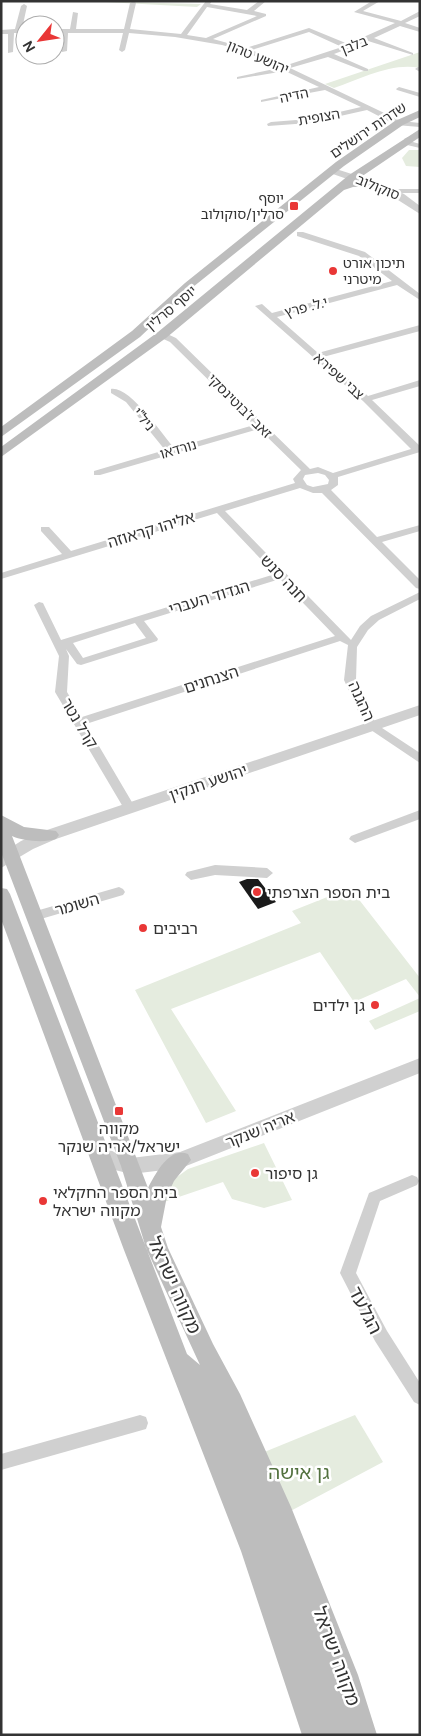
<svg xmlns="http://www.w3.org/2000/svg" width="421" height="1736" font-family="'DM Sans','Noto Sans Hebrew',sans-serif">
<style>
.green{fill:#e5ecdf}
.building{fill:#1a1a1a}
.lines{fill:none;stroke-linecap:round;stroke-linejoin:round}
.minor{fill:#d0d0d0;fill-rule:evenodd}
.tertiary{fill:#d0d0d0;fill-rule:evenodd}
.secondary{fill:#bdbdbd;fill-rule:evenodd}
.poi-dot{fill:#e93736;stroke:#fff;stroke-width:2}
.labels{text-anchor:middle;stroke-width:5;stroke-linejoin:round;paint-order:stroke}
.far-street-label{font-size:14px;fill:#333;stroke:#fff}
.far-poi-label{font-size:14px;fill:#333;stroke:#fff;text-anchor:end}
.street-label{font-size:16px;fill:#333;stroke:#fff}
.poi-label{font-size:16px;fill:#333;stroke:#fff;text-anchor:start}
.near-street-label{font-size:19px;fill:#333;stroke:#fff}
.near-park-label{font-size:19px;fill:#52713e;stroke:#fff}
</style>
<rect width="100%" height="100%" fill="#fff"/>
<!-- green -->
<g class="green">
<polygon points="87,1 201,4 197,7"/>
<path d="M 420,52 L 420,68 C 392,62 360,79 334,88 L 325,84 Z"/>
<polygon points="409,150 420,150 420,167 406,166 402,158"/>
<polygon points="350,888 420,978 420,997 406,979 354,1002 320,952 171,1009 236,1111 206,1123 135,990 301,923 292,911"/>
<polygon points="420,998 420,1011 375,1030 369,1021"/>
<polygon points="264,1143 292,1200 264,1208 232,1199 223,1182 164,1202 173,1180 188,1169"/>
<polygon points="355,1415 383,1462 283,1515 257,1455"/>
</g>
<!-- building -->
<polygon class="building" points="247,879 258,879 276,902 258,909 239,882"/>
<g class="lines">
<!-- minor -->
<g class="minor">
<path d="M 134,1 L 136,3 L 130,29 L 181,34 L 206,1 L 212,1 L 210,4 L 247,10 L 259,1 L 266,1 L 254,11 L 266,14 L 266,16 L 213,39 L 246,48 L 309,28 L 348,44 L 395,23 L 354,12 L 372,1 L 380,1 L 363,11 L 401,21 L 420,11 L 420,16 L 405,23 L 420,28 L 420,32 L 400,26 L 374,38 L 413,53 L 413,55 L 368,41 L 334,54 L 368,69 L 368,71 L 364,71 L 328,57 L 290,68 L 401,121 L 420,123 L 420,127 L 396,125 L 367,110 L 309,123 L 268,126 L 267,124 L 271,122 L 309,119 L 361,107 L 325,90 L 261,102 L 261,100 L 319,87 L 285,71 L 237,79 L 237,77 L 279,68 L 244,51 L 222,45 L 175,37 L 129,33 L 125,50 L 122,52 L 119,50 L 123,33 L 68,33 L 67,51 L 62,52 L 62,33 L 55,33 L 55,29 L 70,29 L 73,12 L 78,13 L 76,29 L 124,29 L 130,3 ZM 207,7 L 257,16 L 206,38 L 187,35 ZM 309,32 L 342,47 L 284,66 L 252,50 Z"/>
<polygon points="24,4 27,6 22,29 25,29 25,33 14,33 13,52 8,53 8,34 1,34 1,30 15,29 21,6"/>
<polygon points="418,67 420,67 420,72 415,69"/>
<polygon points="399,87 420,93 420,97 397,90 396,89"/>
<polygon points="408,137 413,142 420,144 420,148 407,145 404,139"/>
<rect x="391" y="189" width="29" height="4"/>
<path d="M 297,232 L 303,232 L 365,252 L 420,294 L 420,300 L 397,285 L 277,317 L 318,353 L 420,325 L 420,331 L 323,357 L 368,396 L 420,380 L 420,386 L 372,400 L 420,446 L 420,452 L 338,477 L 338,485 L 331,490 L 377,537 L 420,525 L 420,531 L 382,542 L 420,580 L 420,589 L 416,588 L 322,493 L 313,493 L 300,488 L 225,511 L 351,640 L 360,626 L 371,616 L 420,592 L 420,599 L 379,620 L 368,630 L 357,647 L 356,680 L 376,724 L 420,753 L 420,763 L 365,726 L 344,680 L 348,645 L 340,641 L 86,724 L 136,809 L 134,812 L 126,812 L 55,692 L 59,656 L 34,605 L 39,602 L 43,603 L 61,640 L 275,574 L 217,513 L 1,579 L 1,573 L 62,554 L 41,531 L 41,527 L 49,527 L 71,551 L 295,483 L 293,479 L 301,470 L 259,429 L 100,475 L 94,475 L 94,471 L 165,450 L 126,402 L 111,393 L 111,389 C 130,386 162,434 174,448 L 254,425 L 170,342 L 159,337 L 159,333 L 165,333 L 176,338 L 310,469 L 318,467 L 333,473 L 411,449 L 363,401 L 255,306 L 262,304 L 272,313 L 392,281 L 359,256 L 297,236 ZM 318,473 L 325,475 L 329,480 L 328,484 L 313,487 L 307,485 L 303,479 L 305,475 ZM 280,579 L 335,636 L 82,717 L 67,692 L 69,656 L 66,649 L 77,664 L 81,665 L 157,641 L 158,639 L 144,621 ZM 135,623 L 146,638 L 83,658 L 73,643 Z"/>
<polygon points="420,810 420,819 355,843 349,839 351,836"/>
<polygon points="215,865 267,868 273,873 267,878 215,875 191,880 185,875 187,872"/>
<polygon points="119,887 123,889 125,892 123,895 34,921 29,919 28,916 29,913"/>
<polygon points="412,1175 417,1177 419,1181 417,1185 380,1201 356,1273 387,1331 420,1383 420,1405 414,1402 375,1341 340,1273 369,1193"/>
<polygon points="140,1415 146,1417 148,1423 146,1429 1,1470 1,1454"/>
</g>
<!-- tertiary -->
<g class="tertiary">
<polygon points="333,168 383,184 404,194 420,206 420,214 387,193 330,173 330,169"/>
<polygon points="420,705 420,715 56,839 33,849 1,868 1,854 21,841 44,831"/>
<polygon points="420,1058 420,1073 181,1168 131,1174 107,1168 92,1157 90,1151 92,1145 99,1143 119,1155 131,1158 180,1152"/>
</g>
<!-- secondary -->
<g class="secondary">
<polygon points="420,110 420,117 403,125 344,166 193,287 140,337 1,437 1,427 132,331 185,283 336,162 395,121"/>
<polygon points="420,129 420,137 355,181 379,182 379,186 353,187 344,190 166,338 1,457 1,447 158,332 349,175"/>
<path d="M 1,815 L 24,827 L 56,831 L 59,835 L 56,839 C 44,843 23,841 12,836 L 148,1188 C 156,1173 169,1147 188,1154 L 191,1160 L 174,1181 L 167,1196 L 161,1227 L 168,1248 L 213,1344 L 240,1394 L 291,1507 L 358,1675 L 377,1735 L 302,1735 L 241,1551 L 124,1250 L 1,919 L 1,888 L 7,889 L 10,894 L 187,1354 L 200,1365 L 146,1248 L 121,1166 L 1,852 Z"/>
</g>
</g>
<!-- markers -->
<g class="poi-dot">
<rect x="289" y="201" width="10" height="10" rx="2.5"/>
<circle cx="333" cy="271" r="5"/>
<circle cx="257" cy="892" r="5"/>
<circle cx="143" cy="928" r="5"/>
<circle cx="375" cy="1005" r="5"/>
<rect x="114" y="1106" width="10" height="10" rx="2.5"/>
<circle cx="255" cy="1173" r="5"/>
<circle cx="43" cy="1201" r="5"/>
</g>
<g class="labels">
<!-- far-street labels -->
<g class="far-street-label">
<text transform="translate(354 45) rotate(-22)" y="5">בלבן</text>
<text transform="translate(258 57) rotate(23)" y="5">יהושע טהון</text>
<text transform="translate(294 95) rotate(-12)" y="5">הדיה</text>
<text transform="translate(319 117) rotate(-10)" y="5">הצופית</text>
<text transform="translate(368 130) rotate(-34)" y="5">שדרות ירושלים</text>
<text transform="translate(378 187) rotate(22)" y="5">סוקולוב</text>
<text transform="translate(306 307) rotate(-15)" y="5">י.ל. פרץ</text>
<text transform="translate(171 308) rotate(-40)" y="5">יוסף סרלין</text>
<text transform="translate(339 376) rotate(42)" y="5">צבי שפירא</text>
<text transform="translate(240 406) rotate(45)" y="5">זאב ז'בוטינסקי</text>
<text transform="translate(144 419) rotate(50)" y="5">ניל"י</text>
<text transform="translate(178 449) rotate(-16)" y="5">נורדאו</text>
</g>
<!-- far-poi labels -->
<g class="far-poi-label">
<text x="284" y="203">יוסף<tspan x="284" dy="16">סרלין/סוקולוב</tspan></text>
<text x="343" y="268" text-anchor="start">תיכון אורט<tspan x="343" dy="16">מיטרני</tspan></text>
</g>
<!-- street labels -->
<g class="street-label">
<text transform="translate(151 529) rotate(-17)" y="6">אליהו קראוזה</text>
<text transform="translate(284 578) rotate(46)" y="6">חנה סנש</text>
<text transform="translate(209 597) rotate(-17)" y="6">הגדוד העברי</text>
<text transform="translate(211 679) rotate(-18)" y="6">הצנחנים</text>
<text transform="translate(362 701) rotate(66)" y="6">ההגנה</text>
<text transform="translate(80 723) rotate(59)" y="6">קרל נטר</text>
<text transform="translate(208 782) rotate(-19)" y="6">יהושע חנקין</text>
<text transform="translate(77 904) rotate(-16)" y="6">השומר</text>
<text transform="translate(260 1129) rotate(-22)" y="6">אריה שנקר</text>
</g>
<!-- poi labels -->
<g class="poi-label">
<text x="267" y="898">בית הספר הצרפתי</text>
<text x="153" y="934">רביבים</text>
<text x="365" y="1011" text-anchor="end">גן ילדים</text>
<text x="119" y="1134" text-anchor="middle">מקווה<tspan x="119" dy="18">ישראל/אריה שנקר</tspan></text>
<text x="265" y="1179">גן סיפור</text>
<text x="53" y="1198">בית הספר החקלאי<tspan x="53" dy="18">מקווה ישראל</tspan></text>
</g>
<!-- near-street labels -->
<g class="near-street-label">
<text transform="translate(175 1285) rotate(66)" y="7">מקווה ישראל</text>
<text transform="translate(366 1310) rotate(63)" y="7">הגלעד</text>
<text transform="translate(337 1656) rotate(70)" y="7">מקווה ישראל</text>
</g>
<!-- near-park labels -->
<g class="near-park-label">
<text x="299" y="1479">גן אישה</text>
</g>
</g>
<!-- border -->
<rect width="421" height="1736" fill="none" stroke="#333333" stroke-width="5"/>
<!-- north arrow -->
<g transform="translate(40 40) rotate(240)"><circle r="24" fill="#ffffff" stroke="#adadad"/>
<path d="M0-4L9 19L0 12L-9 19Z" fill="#e93736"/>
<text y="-8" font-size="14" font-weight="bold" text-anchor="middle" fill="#333333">N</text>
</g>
</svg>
